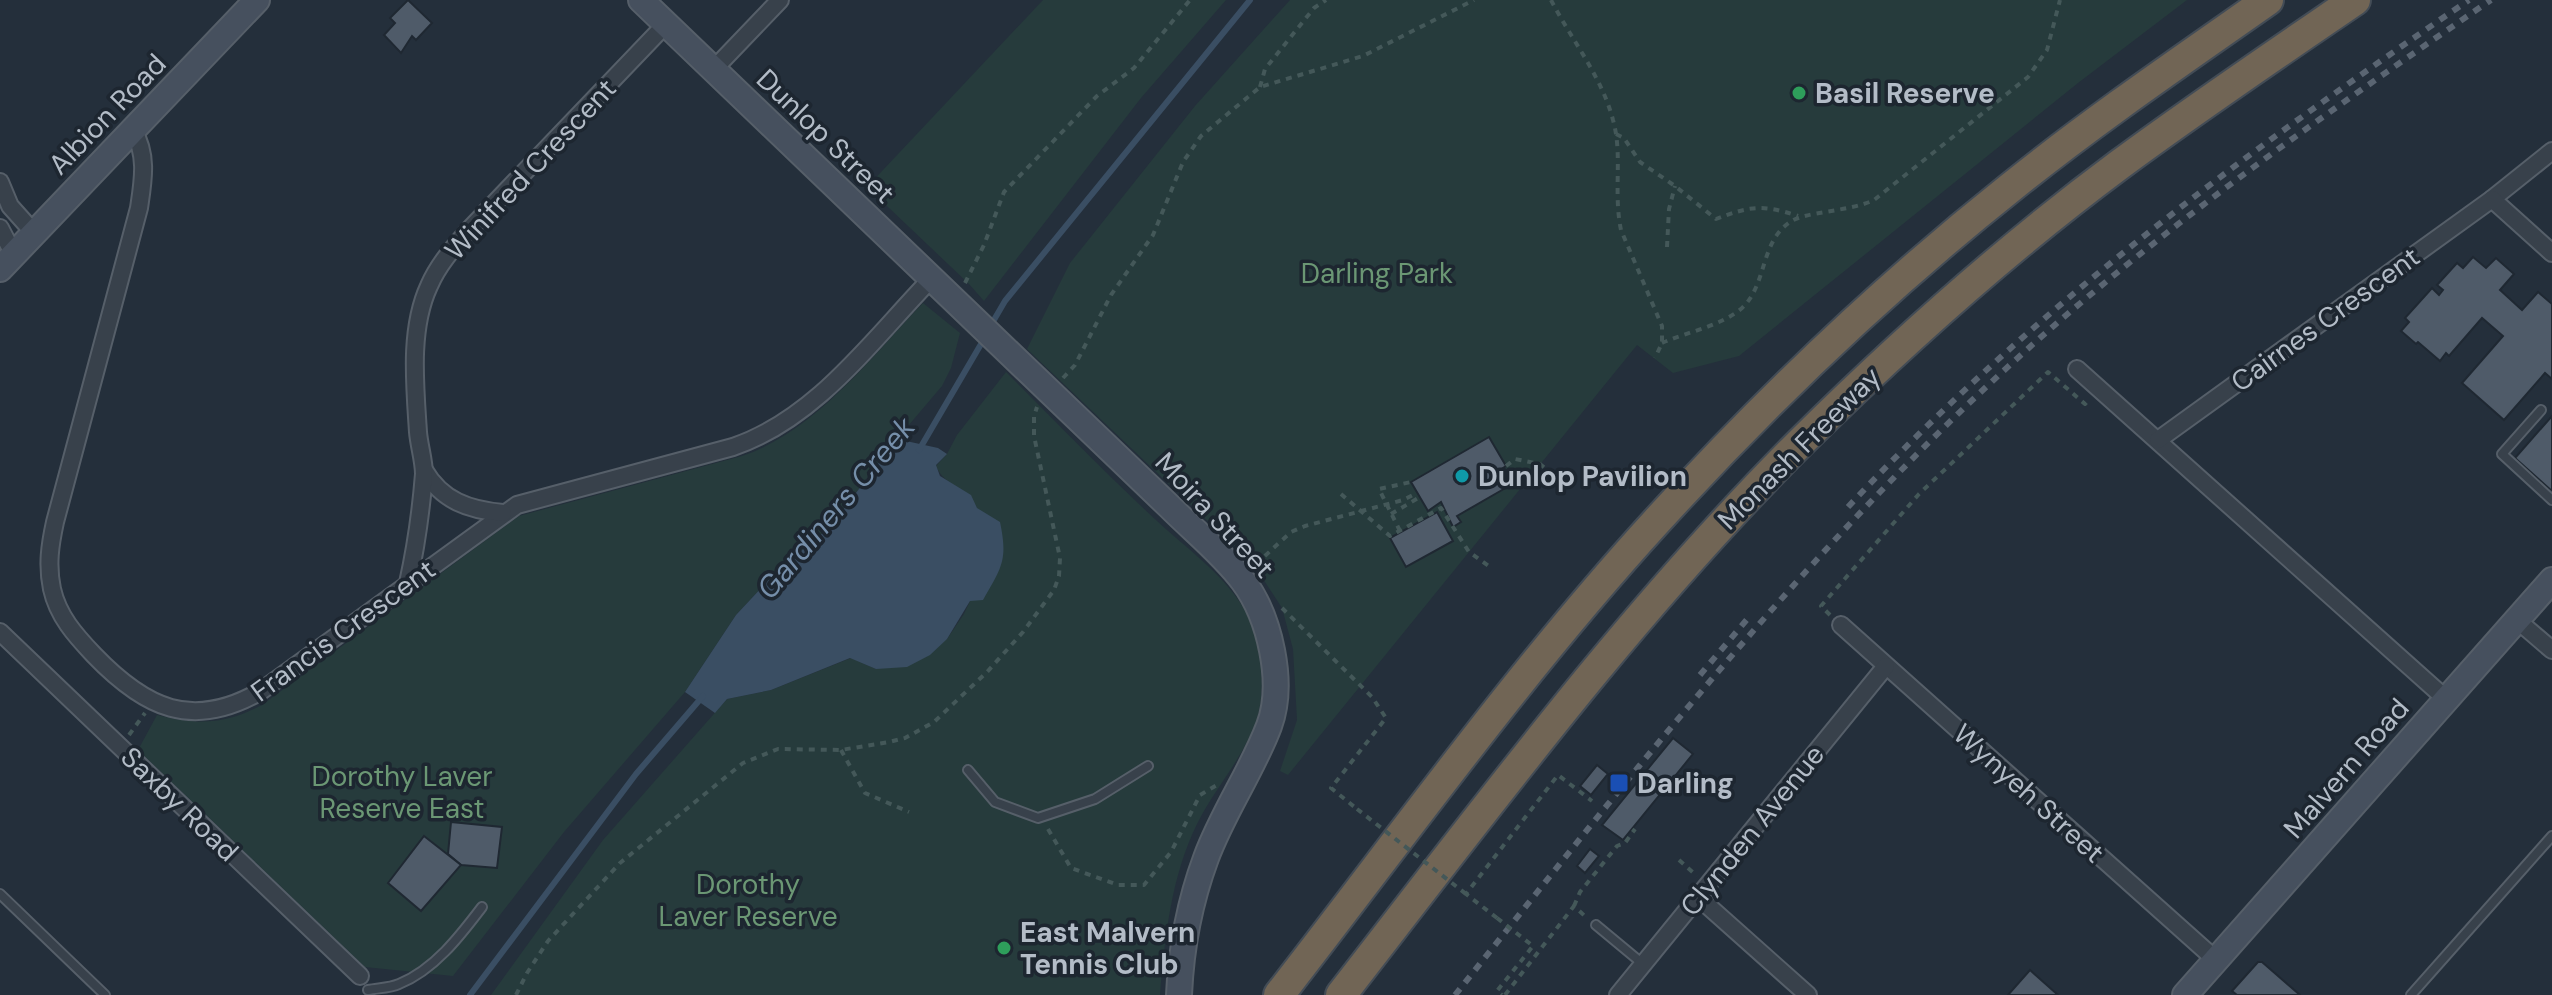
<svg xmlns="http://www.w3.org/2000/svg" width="2552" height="995" font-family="'DM Sans',sans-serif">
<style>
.green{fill:#263b3c}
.water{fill:#3a4e63}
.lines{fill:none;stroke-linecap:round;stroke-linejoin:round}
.stream{stroke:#3a4e63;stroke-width:6}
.building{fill:#4f5b69;stroke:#1f2832;stroke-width:2}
.service-casing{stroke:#565f69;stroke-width:12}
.minor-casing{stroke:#565f69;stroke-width:20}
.secondary-casing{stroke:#565f69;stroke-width:28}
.motorway-casing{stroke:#434c56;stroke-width:34}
.path{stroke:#445859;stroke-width:4;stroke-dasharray:6 6;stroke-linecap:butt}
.service{stroke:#38414b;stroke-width:8}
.minor{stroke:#38414b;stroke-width:16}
.secondary{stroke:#46505e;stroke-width:24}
.motorway{stroke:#716555;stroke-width:30}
.rail{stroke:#5a6572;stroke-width:6;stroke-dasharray:8 8;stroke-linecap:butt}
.path-bridge{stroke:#445859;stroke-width:4;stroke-dasharray:6 6;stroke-linecap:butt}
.leisure-dot{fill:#2e9e5b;stroke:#1d2630;stroke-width:3}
.culture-dot{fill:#0f9aa8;stroke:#1d2630;stroke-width:3}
.transit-dot{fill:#1a4fb4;stroke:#1d2630;stroke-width:3}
.labels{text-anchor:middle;stroke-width:7;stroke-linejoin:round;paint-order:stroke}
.poi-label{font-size:28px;font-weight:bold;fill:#b3bcc7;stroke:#1d2630;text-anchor:start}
.street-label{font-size:28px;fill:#b3bcc7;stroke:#1d2630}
.park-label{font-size:28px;fill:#6b9774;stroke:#1d2630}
.water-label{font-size:30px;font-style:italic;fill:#758ea9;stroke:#1d2630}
</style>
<rect width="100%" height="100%" fill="#242f3b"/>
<!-- green -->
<g class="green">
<polygon points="1043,0 1226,0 1141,98 984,301 969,284 867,187"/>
<polygon points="1290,0 2187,0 2078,83 1739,356 1673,373 1637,345 1288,775 1280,771 1297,720 1293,649 1282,608 1254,565 1027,349 1070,263 1195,106"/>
<path d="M 923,303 L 960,333 L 951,368 L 942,386 L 897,439 L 830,527 L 778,570 L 736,615 L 685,692 L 564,832 L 453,976 L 365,967 L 138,750 L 157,715 C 198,725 224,725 262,705 L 519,516 L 742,456 C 816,431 870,358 923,303 Z"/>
<path d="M 1006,372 C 1056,422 1105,473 1157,521 C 1186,548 1221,572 1243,607 C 1261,636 1267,686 1257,719 C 1244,757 1215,788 1197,824 C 1171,877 1165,937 1160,995 L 491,995 L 603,840 L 727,699 L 771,690 L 851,658 L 876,669 L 947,639 L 964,614 L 970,601 L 977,508 C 965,485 944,486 936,466 L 947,454 L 957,435 Z"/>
</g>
<!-- water -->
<path class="water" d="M 897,439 L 938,448 L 947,454 L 936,465 L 940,476 L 971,495 L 977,508 L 1000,522 C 1008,560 1002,567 983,600 L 970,601 L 947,639 L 930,655 L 907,667 L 876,669 L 850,658 L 771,690 L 727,699 L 715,713 L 685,692 L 736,615 L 778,570 L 830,527 Z"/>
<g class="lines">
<!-- stream -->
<g class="stream">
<polyline points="991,325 1005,301 1250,0"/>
<polyline points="919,450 984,339"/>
<polyline points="470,995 636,774 703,696"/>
</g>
</g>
<!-- building -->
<g class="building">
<polygon points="408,0 432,23 416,40 412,36 401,53 384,35 395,23 390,18"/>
<polygon points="2473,257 2486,268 2496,258 2514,274 2500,290 2522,310 2538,292 2552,304 2552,379 2545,373 2504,420 2462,383 2503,336 2482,318 2449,356 2446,353 2440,361 2418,342 2416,344 2401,331 2409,322 2405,318 2432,288 2439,295 2443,290 2437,285 2457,263 2463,268"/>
<polygon points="2552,416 2552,491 2515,458"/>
<polygon points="1489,437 1506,466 1500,470 1509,486 1457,516 1461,522 1453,527 1441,502 1428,511 1411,482"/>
<polygon points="1437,512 1453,541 1406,567 1390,538"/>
<polygon points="1673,738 1693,754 1623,840 1602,825"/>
<polygon points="1597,765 1608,774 1591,795 1580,786"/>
<polygon points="451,822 502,827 497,868 461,865 448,854"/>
<polygon points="424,836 461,865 421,911 388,883"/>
<polygon points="1590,849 1599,856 1585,873 1577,866"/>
<polygon points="2258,962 2262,962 2300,995 2237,995 2232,991"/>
<polygon points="2030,970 2058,995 2008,995"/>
</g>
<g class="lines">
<!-- service casing -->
<g class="service-casing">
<g id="service">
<polyline points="2541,410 2502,454 2552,500"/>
<polyline points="968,770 995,802 1038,818 1095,799 1148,766"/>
<polyline points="0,894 105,995"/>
<polyline points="1596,925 1643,964"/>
<path d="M 368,990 C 378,988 390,988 399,984 C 434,970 460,936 482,907"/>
<polyline points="2411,995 2552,836"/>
</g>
</g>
<!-- minor casing -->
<g class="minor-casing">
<g id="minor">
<polyline points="714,69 780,0"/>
<path d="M 133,130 C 148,155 143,181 139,208 L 55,522 C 50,545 47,565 52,589 C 58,616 75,635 94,655 C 145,708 192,731 261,691 L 517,505 L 733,447 C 816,419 872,340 931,279"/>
<polyline points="0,182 10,206 35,234"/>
<polyline points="2492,199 2552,151"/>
<polyline points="0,228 14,255"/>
<polyline points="2077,369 2446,699"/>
<polyline points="2158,440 2492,199 2552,253"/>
<path d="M 424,470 C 442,501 469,510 503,513"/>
<path d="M 408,583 C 416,547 421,511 424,474 C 424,461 419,445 418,432 C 415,385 409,329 429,286 C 438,265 453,248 468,231 L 666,24"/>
<polyline points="2517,620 2552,650"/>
<polyline points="1841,625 2216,960"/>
<polyline points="0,632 360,976"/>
<polyline points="1698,897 1808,995"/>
<polyline points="1618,995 1886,666"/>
</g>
</g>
<!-- secondary casing -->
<g class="secondary-casing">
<g id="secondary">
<path d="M 641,0 L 1170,507 C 1194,531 1223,554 1243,581 C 1270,617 1285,683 1269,726 C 1252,771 1223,812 1206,858 C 1190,901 1181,949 1179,995"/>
<polyline points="0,269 257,0"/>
<polyline points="2185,995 2552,580"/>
</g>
</g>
<!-- motorway casing -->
<g class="motorway-casing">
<g id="motorway">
<path d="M 1279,995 C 1402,837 1520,671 1655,523 C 1764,403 1883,289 2010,188 C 2093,121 2181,61 2268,0"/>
<path d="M 1341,995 C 1488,806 1630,613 1800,443 C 1900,344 2006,249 2119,165 C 2196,108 2276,54 2355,0"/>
</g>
</g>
<!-- path -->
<g class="path">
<path d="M 1551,0 C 1571,39 1602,77 1613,120 C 1623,155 1613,192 1621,230 L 1662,326 L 1662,343 L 1655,358"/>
<polyline points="1260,87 1265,69 1314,8 1326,0"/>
<path d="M 1616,134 L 1624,138 L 1640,162 L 1675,186 L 1716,219 C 1750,206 1763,204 1798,216"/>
<polyline points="1667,247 1669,209 1675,186"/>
<polyline points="965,283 984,245 1004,192 1097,96 1134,68 1190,0"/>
<path d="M 1662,343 C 1687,332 1721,326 1742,308 C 1767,285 1760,242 1790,222 C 1806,211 1849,212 1874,200 L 2028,77 L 2047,50 L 2060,0"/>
<polyline points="1063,378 1075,365 1111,295 1153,235 1183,162 1201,136 1260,87 1363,56 1474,0"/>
<polyline points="1506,466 1515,459 1540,464 1559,480"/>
<polyline points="1341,494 1390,536 1441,508 1469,552 1490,567"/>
<polyline points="1391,514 1420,497"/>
<polyline points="1400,531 1379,489 1411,482"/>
<polyline points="1256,564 1291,532 1305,526 1403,500 1417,493"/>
<polyline points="1282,608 1372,697 1386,718 1331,788 1357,809"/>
<polyline points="1830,615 1821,606 1919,494 2048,372 2085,404 2090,399"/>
<polyline points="129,735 145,713"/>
<polyline points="841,750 865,793 909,812"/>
<polyline points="1048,829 1071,868 1118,885 1144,885 1171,852 1200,795 1217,785"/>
<polyline points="1679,860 1697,876"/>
<polyline points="1574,906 1580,892 1617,846 1625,843 1635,829"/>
<polyline points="1497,918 1466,894 1558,775 1592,801"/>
<polyline points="516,995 527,973 548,941 620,863 743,763 778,749 841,750 889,742 905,738 934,722 987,672 1023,632 1054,590 1059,576 1060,558 1034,436 1034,416 1037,407"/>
<polyline points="1505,995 1574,906 1588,919"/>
</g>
<!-- service -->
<use href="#service" class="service"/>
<!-- minor -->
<use href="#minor" class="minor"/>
<!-- secondary -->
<use href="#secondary" class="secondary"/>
<!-- motorway -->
<use href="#motorway" class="motorway"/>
<!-- rail -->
<g class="rail">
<path d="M 1848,507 C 2034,307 2245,153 2469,0"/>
<polyline points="1700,675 1749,617"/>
<path d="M 1455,995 C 1630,776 1804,553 2011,364 C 2160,228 2325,114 2491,0"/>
</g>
<!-- path-bridge -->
<g class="path-bridge">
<polyline points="1357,809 1466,894"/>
<polyline points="1497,918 1533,946 1497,991 1502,995"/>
</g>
</g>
<!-- markers -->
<g class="leisure-dot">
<circle cx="1799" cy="93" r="8"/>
<circle cx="1004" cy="948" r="8"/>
</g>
<circle class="culture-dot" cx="1462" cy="476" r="8"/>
<rect class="transit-dot" x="1609" y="773" width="20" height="20" rx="4"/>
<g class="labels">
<!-- poi labels -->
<g class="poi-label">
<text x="1815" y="103">Basil Reserve</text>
<text x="1478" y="486">Dunlop Pavilion</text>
<text x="1637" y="793">Darling</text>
<text x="1020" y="942">East Malvern<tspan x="1020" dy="32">Tennis Club</tspan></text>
</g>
<!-- street labels -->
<g class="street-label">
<text transform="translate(107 114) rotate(-46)" y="10">Albion Road</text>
<text transform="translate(826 136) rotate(44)" y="10">Dunlop Street</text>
<text transform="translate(530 169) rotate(-47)" y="10">Winifred Crescent</text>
<text transform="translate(2325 319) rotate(-36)" y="10">Cairnes Crescent</text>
<text transform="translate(1799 448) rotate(-45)" y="10">Monash Freeway</text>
<text transform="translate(1215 515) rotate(47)" y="10">Moira Street</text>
<text transform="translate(343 630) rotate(-36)" y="10">Francis Crescent</text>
<text transform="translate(2346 768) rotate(-49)" y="10">Malvern Road</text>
<text transform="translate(2029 793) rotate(42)" y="10">Wynyeh Street</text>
<text transform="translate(180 804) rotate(44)" y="10">Saxby Road</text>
<text transform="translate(1752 830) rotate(-51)" y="10">Clynden Avenue</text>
</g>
<!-- park labels -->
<g class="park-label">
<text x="1377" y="283">Darling Park</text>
<text x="402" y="786">Dorothy Laver<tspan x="402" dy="32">Reserve East</tspan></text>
<text x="748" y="894">Dorothy<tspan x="748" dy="32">Laver Reserve</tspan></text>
</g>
<!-- water labels -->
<g class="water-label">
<text transform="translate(836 508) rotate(-50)" y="10">Gardiners Creek</text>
</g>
</g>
</svg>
